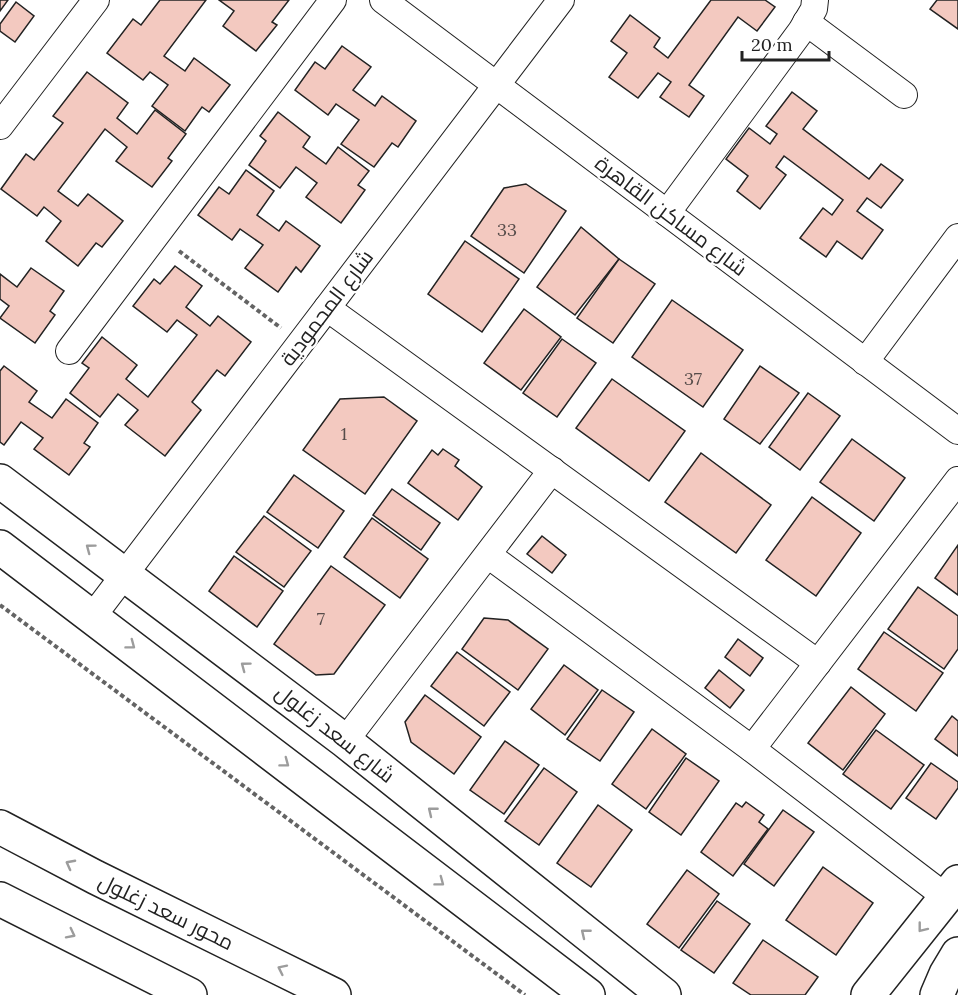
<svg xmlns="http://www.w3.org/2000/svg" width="958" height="995" font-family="Lora,Cairo,serif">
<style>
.building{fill:#f3c9c0;stroke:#222;stroke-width:1.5}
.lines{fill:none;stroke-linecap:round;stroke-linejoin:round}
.street-casing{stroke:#222;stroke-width:28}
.secondary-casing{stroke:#222;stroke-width:36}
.path{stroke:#646464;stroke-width:4;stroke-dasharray:4.5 3;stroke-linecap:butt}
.street{stroke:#fff;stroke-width:26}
.secondary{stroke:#fff;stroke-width:33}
.oneway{stroke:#9c9c9c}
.labels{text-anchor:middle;stroke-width:4.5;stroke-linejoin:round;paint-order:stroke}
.number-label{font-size:18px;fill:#564c4a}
.street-label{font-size:21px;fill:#222;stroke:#fff}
</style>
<rect width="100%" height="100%" fill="#fff"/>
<!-- building -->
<g class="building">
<polygon points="0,0 8,0 0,11"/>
<polygon points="160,0 206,0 164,56 185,71 194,58 230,85 209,112 202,107 185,131 152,106 168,85 150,72 143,80 107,53 133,19 141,25"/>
<polygon points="219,0 289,0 272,22 277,25 256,51 223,26 234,11"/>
<polygon points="711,0 765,0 775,7 757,31 738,17 689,85 704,96 689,117 660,97 671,82 658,73 638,98 609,77 627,53 611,41 630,15 660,38 654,47 668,58"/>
<polygon points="937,0 958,0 958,29 930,9"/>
<polygon points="16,2 34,16 15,42 0,31 0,24"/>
<polygon points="342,46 371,67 353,90 375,106 382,96 416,121 398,147 392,143 374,167 341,144 359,120 336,104 328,115 295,90 315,62 325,69"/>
<polygon points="87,72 128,103 117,118 137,134 155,110 186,134 168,158 172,161 152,187 116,161 127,147 105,129 58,191 78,206 88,194 123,221 102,247 96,243 78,266 46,241 61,221 44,207 37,216 1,189 26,154 34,160 63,123 53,116"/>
<polygon points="792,92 817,111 803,129 869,179 881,164 903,180 881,208 867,198 857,211 883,230 862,259 837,241 826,257 800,238 823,208 832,215 843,200 784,156 776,167 786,175 760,209 737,191 748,176 726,159 749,128 770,144 777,134 766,126"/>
<polygon points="278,112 310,137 303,147 326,164 338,147 369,171 358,185 365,190 341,223 306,197 317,183 296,167 280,188 249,165 266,141 260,136"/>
<polygon points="246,170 274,191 257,215 279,231 286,221 320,246 301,272 296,267 278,292 245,268 263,245 240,229 232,240 198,215 219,187 229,194"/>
<polygon points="526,184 566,211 524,273 471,236 504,188"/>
<polygon points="581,227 619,259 575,315 537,287"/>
<polygon points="465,241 519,279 482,332 428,294"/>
<polygon points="619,259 655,284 613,343 577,318"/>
<polygon points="175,266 202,286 186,307 210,326 218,316 251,342 225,376 217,370 192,402 201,410 165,456 125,425 138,410 118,394 100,417 70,393 89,368 82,363 102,337 137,365 126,379 148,397 197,335 177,320 167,332 133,306 154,279 160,284"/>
<polygon points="31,268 64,291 50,311 55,315 35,343 0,318 9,306 0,299 0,274 17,287"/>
<polygon points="672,300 743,350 703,407 632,357"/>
<polygon points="524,309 561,337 521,390 484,363"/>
<polygon points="562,339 596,363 557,417 523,393"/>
<polygon points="4,366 37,391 29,402 52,418 66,399 98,423 84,443 90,447 69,475 34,449 43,438 21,422 4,445 0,442 0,371"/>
<polygon points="760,366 799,393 760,444 724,419"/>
<polygon points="612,379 685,431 649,481 576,428"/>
<polygon points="808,393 840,416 800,470 769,447"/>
<polygon points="384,397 417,421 365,494 303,450 340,399"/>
<polygon points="852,439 905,478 874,521 820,482"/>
<polygon points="443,449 459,460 455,466 482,487 458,520 408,483 432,450 438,455"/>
<polygon points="701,453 771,505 736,553 665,502"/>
<polygon points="294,475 344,511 318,548 267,512"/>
<polygon points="392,489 440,523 421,550 373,515"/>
<polygon points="812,497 861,533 816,596 766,560"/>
<polygon points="264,516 311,551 284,587 236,552"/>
<polygon points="372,518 428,559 400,598 344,557"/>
<polygon points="542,536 566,555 552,573 527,554"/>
<polygon points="958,545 958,595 935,578"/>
<polygon points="234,556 283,591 257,627 209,591"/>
<polygon points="331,566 385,605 334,674 316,675 274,644"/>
<polygon points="918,587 958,616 958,649 944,669 888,629"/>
<polygon points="484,618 508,620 548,649 518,690 462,649"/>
<polygon points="884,632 943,673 916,711 858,669"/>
<polygon points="738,639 763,658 750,676 725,657"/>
<polygon points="457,652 510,692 484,726 431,686"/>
<polygon points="564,665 598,690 565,735 531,709"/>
<polygon points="719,670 744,690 730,708 705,688"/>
<polygon points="851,687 885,714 843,770 808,743"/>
<polygon points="602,690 634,712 600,761 567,739"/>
<polygon points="425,695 481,737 454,774 411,742 405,722"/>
<polygon points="952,716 958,721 958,756 935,739"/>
<polygon points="652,729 686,754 646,809 612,784"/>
<polygon points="876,730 924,765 891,809 843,774"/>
<polygon points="505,741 539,765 504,814 470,790"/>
<polygon points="686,758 719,781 681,835 649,812"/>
<polygon points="931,763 958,782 958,788 936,819 906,798"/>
<polygon points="544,768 577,792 539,845 505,821"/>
<polygon points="746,802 764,815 759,822 768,829 733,876 701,852 736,803 742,807"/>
<polygon points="598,805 632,830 591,887 557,863"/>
<polygon points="783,810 814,832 774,886 744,864"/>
<polygon points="823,867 873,903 836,955 786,920"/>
<polygon points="687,870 719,894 679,948 647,924"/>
<polygon points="717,901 750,924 714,973 681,950"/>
<polygon points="763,940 818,977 805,995 751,995 733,983"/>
</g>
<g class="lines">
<!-- street casing -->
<g class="street-casing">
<g id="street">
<polyline points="383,0 958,431"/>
<polyline points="806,22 904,95"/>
<polyline points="0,126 96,0"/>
<polyline points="667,213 801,31 814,9 815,0"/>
<polyline points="327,308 818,663"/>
<polyline points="69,351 333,0"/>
<polyline points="865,362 958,237"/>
<polyline points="488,555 752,749 946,897"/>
<polyline points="93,616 561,0"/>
<polyline points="345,741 552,470"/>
<polyline points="752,749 958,480"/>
</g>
</g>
<!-- secondary casing -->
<g class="secondary-casing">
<g id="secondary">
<polyline points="0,481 345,741 664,995"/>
<polyline points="0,547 588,995"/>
<polyline points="0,827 95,877 334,995"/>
<polyline points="0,899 190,995"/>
<polyline points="868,995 958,882"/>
<polyline points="937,995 946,974 958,954"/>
</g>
</g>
<!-- path -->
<g class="path">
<polyline points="179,251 281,328"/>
<polyline points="0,605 525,995"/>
</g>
<!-- street -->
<use href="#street" class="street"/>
<!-- secondary -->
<use href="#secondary" class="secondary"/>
</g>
<!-- one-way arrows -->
<defs><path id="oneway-chevron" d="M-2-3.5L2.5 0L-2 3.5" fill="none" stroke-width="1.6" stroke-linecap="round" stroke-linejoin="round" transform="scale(1.5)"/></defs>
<g class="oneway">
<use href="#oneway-chevron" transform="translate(90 548) rotate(-143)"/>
<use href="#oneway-chevron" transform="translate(131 645) rotate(37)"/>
<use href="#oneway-chevron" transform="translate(245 666) rotate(-143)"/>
<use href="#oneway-chevron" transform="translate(285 763) rotate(37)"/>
<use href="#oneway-chevron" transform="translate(432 811) rotate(-141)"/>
<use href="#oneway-chevron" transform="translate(70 864) rotate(-152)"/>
<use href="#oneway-chevron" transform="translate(440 882) rotate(37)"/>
<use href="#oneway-chevron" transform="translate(922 928) rotate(128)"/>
<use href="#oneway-chevron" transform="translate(585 933) rotate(-141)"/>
<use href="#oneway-chevron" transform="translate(71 934) rotate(27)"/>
<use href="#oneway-chevron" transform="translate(282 969) rotate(-154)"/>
</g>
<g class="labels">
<!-- number labels -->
<g class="number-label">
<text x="507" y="236">33</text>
<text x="693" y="385">37</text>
<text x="344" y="440">1</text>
<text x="321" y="625">7</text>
</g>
<!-- street labels -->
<g class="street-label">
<text transform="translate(671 216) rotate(37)" y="7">شارع مساكن القاهرة</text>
<text transform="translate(327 308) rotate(-53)" y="7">شارع المحمودية</text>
<text transform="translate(335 734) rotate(38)" y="7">شارع سعد زغلول</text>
<text transform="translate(166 912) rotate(26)" y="7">محور سعد زغلول</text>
</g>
</g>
<!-- scale -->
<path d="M742 51v9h87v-9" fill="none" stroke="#222222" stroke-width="3"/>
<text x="751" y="51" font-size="18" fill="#222222" stroke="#ffffff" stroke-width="4.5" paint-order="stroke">20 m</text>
</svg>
